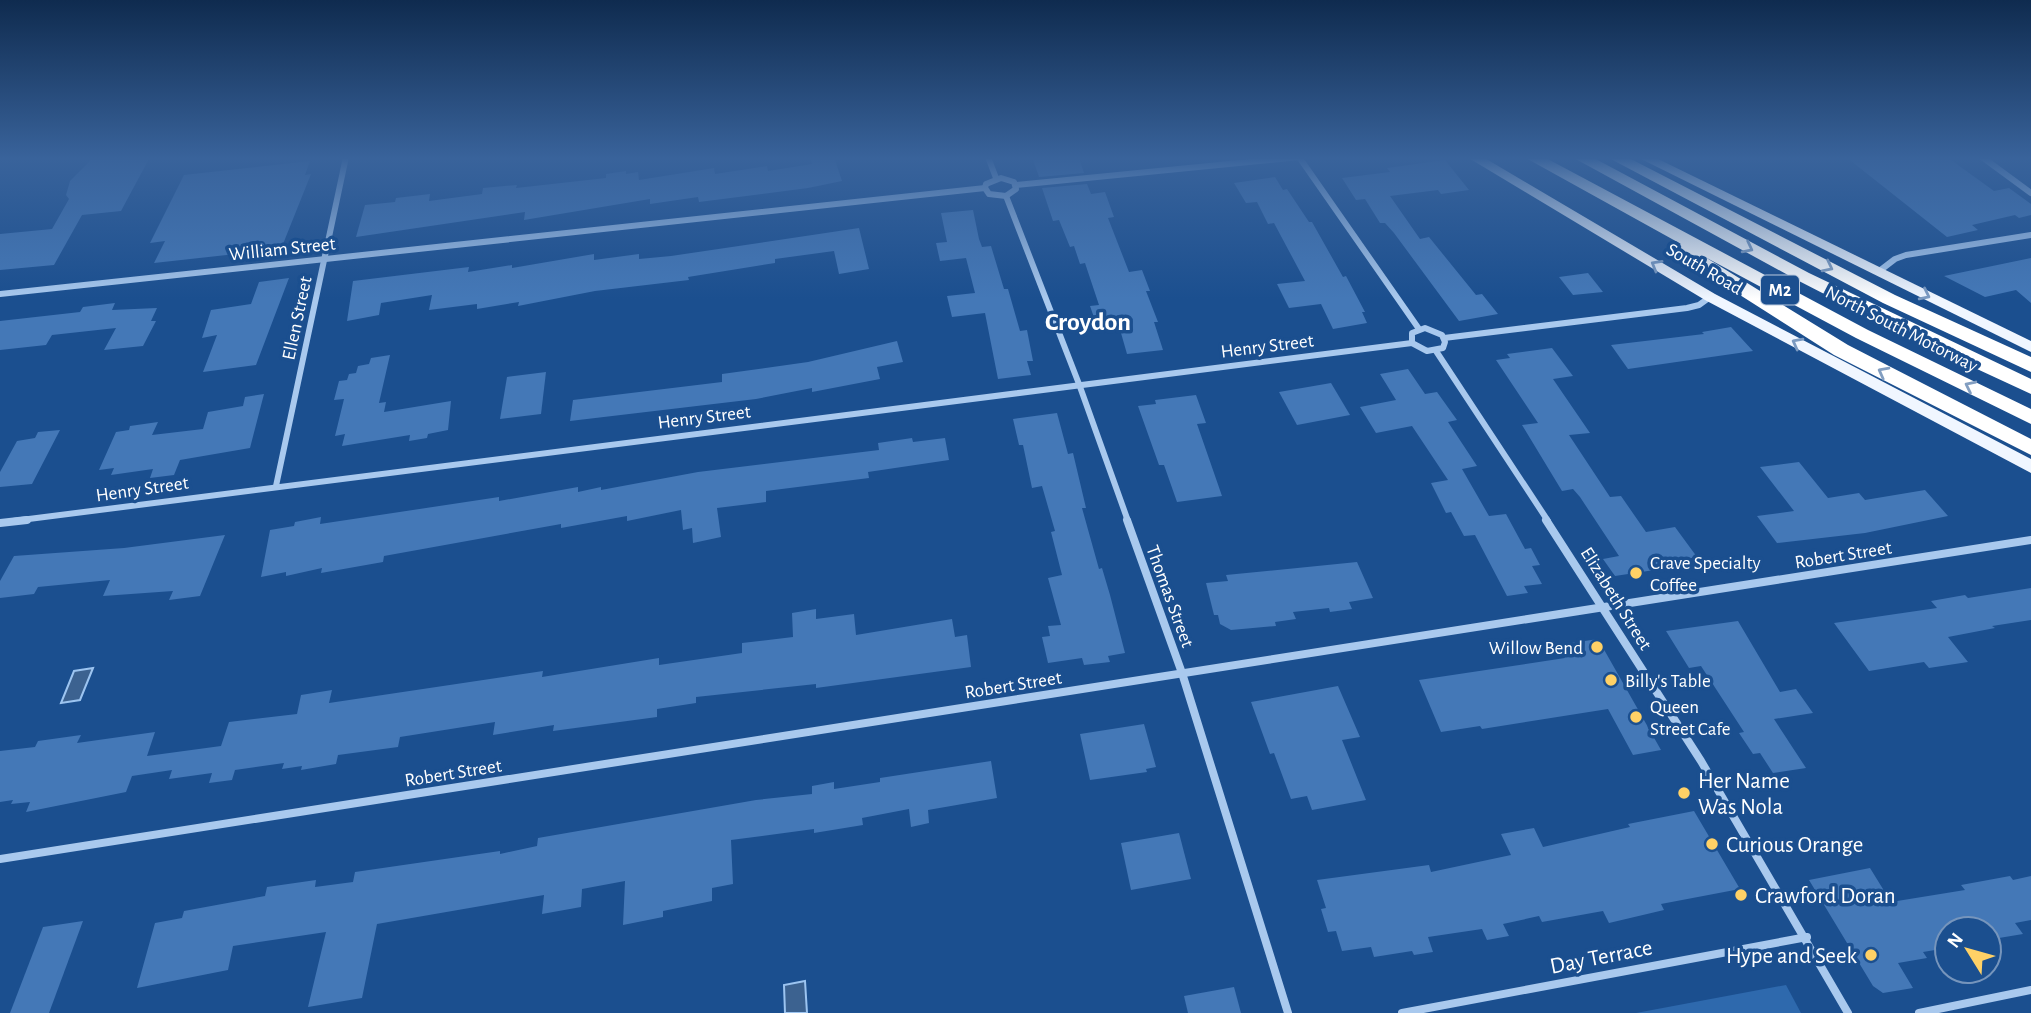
<svg xmlns="http://www.w3.org/2000/svg" width="2031" height="1013" font-family="'Alegreya Sans',sans-serif">
<style>
.green{fill:#2e69ad}
.water{fill:#3c6290;stroke:#9cc4f0;stroke-width:2}
.building{fill:#4478b7}
.lines{fill:none;stroke-linecap:round;stroke-linejoin:round}
.minor-far1{stroke:#a9c9ee;stroke-width:6}
.minor{stroke:#a9c9ee;stroke-width:8}
.primary{fill:#f0f6ff;fill-rule:evenodd}
.motorway{fill:#fff;fill-rule:evenodd}
.oneway{stroke:#829ec1}
.oneway2{stroke:#7b9ac1}
.poi-dot{fill:#ffd166;stroke:#1b4f8f;stroke-width:2.5}
.labels{text-anchor:middle;stroke-width:7;stroke-linejoin:round;paint-order:stroke}
.shield{fill:#1b4f8f;stroke:#bbcadd;stroke-width:2}
.shield-label{font-size:18px;font-weight:bold;fill:#fff}
.street-label{font-size:19px;fill:#fff;stroke:#1b4f8f}
.poi-label{font-size:19px;fill:#fff;stroke:#1b4f8f;text-anchor:start}
.near-poi-label{font-size:23px;fill:#fff;stroke:#1b4f8f;text-anchor:start}
.near-street-label{font-size:23px;fill:#fff;stroke:#1b4f8f}
.district-label{font-size:26px;font-weight:bold;fill:#fff;stroke:#1b4f8f}
</style>
<rect width="100%" height="100%" fill="#1b4f8f"/>
<!-- green -->
<polygon class="green" points="1786,985 1801,1013 1636,1013"/>
<!-- water -->
<g class="water">
<polygon points="93,668 80,700 61,703 74,671"/>
<polygon points="805,981 807,1013 785,1013 784,985"/>
</g>
<!-- building -->
<g class="building">
<polygon points="94,157 150,157 121,211 82,215 54,265 0,270 0,234 52,229 69,199 66,195 70,181"/>
<polygon points="834,157 842,181 808,188 699,202 698,197 650,204 650,199 524,220 525,212 356,237 365,205 395,202 396,198 430,194 429,201 482,194 483,188 517,185 516,188 606,178 606,174 626,171 626,174 638,172 639,180 714,168 715,174 767,166 768,171 812,164 810,159"/>
<polygon points="1032,157 1079,158 1084,173 1039,177"/>
<polygon points="1846,157 1947,157 1994,191 2009,188 2031,204 2031,215 2019,218 2015,215 1972,225 1978,230 1947,237"/>
<polygon points="1445,160 1469,190 1441,194 1438,190 1390,196 1420,239 1429,237 1476,295 1482,294 1498,314 1459,321 1394,233 1385,223 1380,223 1365,199 1356,200 1342,178 1390,172 1387,168"/>
<polygon points="310,161 305,175 311,174 281,249 154,263 165,241 150,243 184,175"/>
<polygon points="1275,177 1283,190 1287,189 1309,222 1312,222 1343,277 1346,276 1365,312 1362,312 1367,323 1333,329 1321,304 1289,308 1277,284 1305,281 1274,223 1268,224 1257,202 1246,203 1234,183"/>
<polygon points="1087,184 1091,194 1105,192 1114,217 1108,218 1129,272 1142,270 1150,291 1146,291 1158,322 1154,322 1163,350 1127,354 1119,326 1098,329 1090,306 1099,305 1085,263 1080,264 1074,246 1070,247 1059,220 1053,221 1042,188"/>
<polygon points="973,210 979,239 982,247 991,246 1004,289 1008,289 1020,331 1027,330 1033,361 1027,361 1031,375 998,379 985,313 952,317 947,296 975,293 966,258 940,261 936,243 947,242 941,213"/>
<polygon points="859,228 869,269 839,274 834,251 775,259 775,263 688,277 689,280 595,291 518,306 519,302 477,309 477,304 429,310 432,295 381,303 379,315 347,321 353,281 469,267 468,272 512,265 512,268 594,254 594,260 639,254 639,259 671,256"/>
<polygon points="2031,258 2031,303 2016,290 1985,297 1944,276"/>
<polygon points="1588,273 1603,292 1573,295 1559,277"/>
<polygon points="289,278 256,365 203,372 217,335 202,338 211,310 251,304 259,282"/>
<polygon points="115,303 112,310 157,308 151,321 156,321 143,346 104,350 116,328 52,335 46,345 0,350 0,321 80,312 83,307"/>
<polygon points="1731,327 1753,351 1628,369 1611,345 1704,334 1702,332"/>
<polygon points="897,341 903,362 877,367 880,379 812,392 812,388 756,399 570,421 573,400 722,382 722,374 808,362"/>
<polygon points="1552,348 1573,376 1553,379 1590,433 1569,435 1610,497 1621,496 1646,532 1675,527 1697,557 1657,564 1661,569 1615,576 1603,559 1619,556 1580,497 1573,489 1562,491 1522,425 1538,423 1496,360 1510,358 1507,354"/>
<polygon points="390,355 379,403 386,402 384,412 451,401 448,430 428,434 427,438 409,441 410,435 342,446 345,434 335,436 344,399 334,400 339,381 347,380 349,374 356,373 358,366 369,364 371,358"/>
<polygon points="1408,369 1425,394 1437,392 1457,420 1448,422 1477,466 1462,469 1489,516 1506,514 1525,549 1531,548 1540,565 1532,566 1542,584 1524,586 1528,593 1507,596 1475,535 1464,536 1451,512 1446,513 1431,483 1448,480 1412,426 1376,433 1360,407 1396,400 1380,374"/>
<polygon points="546,372 541,414 500,419 507,377"/>
<polygon points="1331,383 1350,415 1297,425 1279,392"/>
<polygon points="264,394 250,448 180,460 174,475 150,478 153,469 111,475 114,468 99,470 116,432 129,430 130,426 158,422 152,435 203,429 208,412 243,406 245,397"/>
<polygon points="1196,395 1206,423 1197,424 1222,496 1177,502 1164,465 1159,465 1138,406 1156,404 1155,400"/>
<polygon points="1057,413 1068,454 1073,453 1086,508 1082,508 1099,569 1102,568 1110,595 1125,653 1108,656 1110,662 1084,665 1082,658 1048,663 1042,637 1050,636 1048,626 1061,625 1048,578 1062,575 1051,532 1055,531 1042,486 1032,488 1023,445 1019,445 1013,419"/>
<polygon points="60,430 32,484 0,487 0,472 17,441 35,438 38,432"/>
<polygon points="912,438 913,442 945,438 949,460 868,472 869,478 766,491 766,502 717,508 721,537 693,543 692,528 683,530 681,510 627,521 627,516 561,528 561,524 384,556 383,562 321,573 322,568 286,576 286,572 261,577 270,530 294,526 295,522 321,517 320,524 499,497 499,501 578,487 578,492 601,487 601,490 698,472 879,450 878,443"/>
<polygon points="1799,462 1828,498 1859,493 1865,500 1925,490 1948,516 1865,533 1777,543 1757,516 1794,511 1760,467"/>
<polygon points="225,535 200,596 169,600 173,591 103,596 110,580 38,587 34,594 0,598 0,581 14,556 124,548"/>
<polygon points="1357,562 1373,598 1349,602 1352,609 1330,612 1329,608 1293,612 1296,619 1275,622 1276,626 1231,630 1220,624 1218,615 1214,615 1206,583 1228,581 1226,575"/>
<polygon points="2031,588 2031,620 1992,626 1995,628 1948,637 1968,662 1929,668 1924,662 1869,671 1834,623 1937,608 1931,601 1965,595 1968,598"/>
<polygon points="816,609 816,619 854,614 856,635 952,619 955,637 967,635 971,667 816,688 816,684 696,697 696,703 657,709 657,717 553,731 554,725 493,735 495,722 400,737 398,747 338,755 336,764 301,770 302,766 282,769 284,763 235,770 232,780 209,783 212,773 169,779 172,770 132,776 126,792 26,812 30,802 11,804 13,800 0,802 0,751 35,747 38,741 81,735 77,743 155,732 147,756 221,746 229,722 297,714 301,695 332,690 329,703 543,671 542,677 659,658 659,665 742,653 742,643 793,637 792,613"/>
<polygon points="1738,621 1780,692 1796,689 1813,713 1774,719 1806,768 1773,773 1760,753 1753,754 1739,733 1744,732 1701,666 1689,668 1666,631"/>
<polygon points="1598,639 1661,750 1633,755 1608,709 1482,729 1480,726 1441,732 1419,680 1565,658 1558,645"/>
<polygon points="1338,686 1360,737 1342,740 1366,800 1312,810 1307,796 1291,799 1274,753 1270,754 1251,702"/>
<polygon points="1144,724 1156,767 1146,769 1147,772 1090,780 1080,734"/>
<polygon points="991,761 997,798 928,810 929,823 911,827 909,809 862,818 863,825 814,833 814,829 731,840 733,884 712,888 712,901 663,911 663,917 623,925 625,881 582,889 581,907 542,914 544,895 377,924 362,998 308,1007 326,932 233,946 228,970 137,988 155,923 182,918 184,911 265,896 267,887 316,880 315,887 353,882 355,872 500,851 500,854 537,846 538,838 756,800 812,794 812,786 834,782 834,789 880,782 880,778"/>
<polygon points="1694,811 1740,889 1661,904 1664,910 1609,923 1603,911 1542,922 1539,916 1503,924 1509,936 1487,940 1482,929 1428,937 1433,952 1414,955 1412,951 1374,957 1371,947 1342,951 1336,931 1328,932 1321,909 1326,908 1317,880 1429,865 1431,872 1511,855 1501,834 1534,828 1543,847 1630,827 1628,824"/>
<polygon points="1179,833 1191,879 1131,890 1121,843"/>
<polygon points="1870,868 1891,902 1965,890 1961,885 2010,876 2013,880 2031,876 2031,920 2015,923 2023,934 1999,938 1992,929 1947,929 1947,948 1923,952 1927,958 1898,963 1913,988 1883,993 1873,986 1809,880"/>
<polygon points="83,921 49,1013 10,1013 43,927"/>
<polygon points="1234,987 1241,1013 1188,1013 1184,996"/>
</g>
<g class="lines">
<!-- minor-far1 -->
<g class="minor-far1">
<polyline points="988,157 996,178"/>
<polyline points="1299,157 1419,329"/>
<polyline points="1982,157 2031,193"/>
<polygon points="1001,178 1014,182 1016,189 1006,196 989,194 985,188 986,184"/>
<polyline points="1016,185 1299,157"/>
<polyline points="1006,196 1079,384 1128,521"/>
<polyline points="1878,272 1895,259 1906,255 2031,235"/>
<polyline points="0,294 985,188"/>
<polygon points="1425,328 1442,335 1445,342 1443,348 1427,351 1412,343 1412,333"/>
<polyline points="1444,338 1687,308 1699,305 1710,297"/>
<polyline points="1436,351 1548,521"/>
<polyline points="276,486 346,157"/>
<polyline points="13,521 1412,343"/>
</g>
<!-- minor -->
<g class="minor">
<polyline points="1127,520 1182,673 1288,1013"/>
<polyline points="1546,520 1701,761 1848,1013"/>
<polyline points="0,523 27,520"/>
<polyline points="0,859 2031,540"/>
<polyline points="1402,1013 1807,937"/>
<polyline points="1919,1013 2031,990"/>
</g>
<!-- primary -->
<g class="primary">
<polygon points="1467,157 1483,157 1715,294 2031,459 2031,473 1705,300"/>
<polygon points="1637,157 1654,157 2031,341 2031,352"/>
</g>
<!-- motorway -->
<g class="motorway">
<polygon points="1524,157 1544,157 1868,330 2031,409 2031,424 1856,338 1705,257 1848,345 2031,439 2031,455 1834,355 1674,253 1671,249 1674,245 1681,244"/>
<polygon points="1572,157 1592,157 1809,273 2031,379 2031,394 1910,338 1797,280"/>
<polygon points="1607,157 1627,157 1895,295 2031,357 2031,372 1883,303"/>
</g>
</g>
<!-- one-way arrows -->
<defs><path id="oneway-chevron" d="M-2-3.5L2.5 0L-2 3.5" fill="none" stroke-width="1.6" stroke-linecap="round" stroke-linejoin="round" transform="scale(1.75)"/></defs>
<g class="oneway">
<use href="#oneway-chevron" transform="translate(1748 248) rotate(27)"/>
<use href="#oneway-chevron" transform="translate(1828 267) rotate(27)"/>
<use href="#oneway-chevron" transform="translate(1883 372) rotate(-152)"/>
<use href="#oneway-chevron" transform="translate(1970 386) rotate(-154)"/>
</g>
<g class="oneway2">
<use href="#oneway-chevron" transform="translate(1656 265) rotate(-150)"/>
<use href="#oneway-chevron" transform="translate(1925 295) rotate(26)"/>
<use href="#oneway-chevron" transform="translate(1797 343) rotate(-152)"/>
</g>
<!-- sky -->
<linearGradient id="sky" x2="0" y2="1"><stop stop-color="#0f2b4f"/><stop offset="0.53" stop-color="#39639b"/><stop offset="1" stop-color="#39639b" stop-opacity="0"/></linearGradient>
<rect width="2031" height="299" fill="url(#sky)"/>
<!-- markers -->
<g class="poi-dot">
<circle cx="1636" cy="573" r="7"/>
<circle cx="1597" cy="647" r="7"/>
<circle cx="1611" cy="680" r="7"/>
<circle cx="1636" cy="717" r="7"/>
<circle cx="1684" cy="793" r="7"/>
<circle cx="1712" cy="844" r="7"/>
<circle cx="1741" cy="895" r="7"/>
<circle cx="1871" cy="955" r="7"/>
</g>
<g class="labels">
<!-- shield labels -->
<rect class="shield" x="1761" y="275.5" width="38" height="29" rx="5"/>
<g class="shield-label">
<text x="1780" y="296">M2</text>
</g>
<!-- street labels -->
<g class="street-label">
<text transform="translate(282 248) rotate(-6)" y="7">William Street</text>
<text transform="translate(1705 268) rotate(30)" y="7">South Road</text>
<text transform="translate(296 318) rotate(-78)" y="7">Ellen Street</text>
<text transform="translate(1902 328) rotate(27)" y="7">North South Motorway</text>
<text transform="translate(1267 345) rotate(-7)" y="7">Henry Street</text>
<text transform="translate(704 416) rotate(-7)" y="7">Henry Street</text>
<text transform="translate(142 488) rotate(-8)" y="7">Henry Street</text>
<text transform="translate(1843 554) rotate(-9)" y="7">Robert Street</text>
<text transform="translate(1171 596) rotate(70)" y="7">Thomas Street</text>
<text transform="translate(1617 598) rotate(58)" y="7">Elizabeth Street</text>
<text transform="translate(1013 684) rotate(-9)" y="7">Robert Street</text>
<text transform="translate(453 772) rotate(-9)" y="7">Robert Street</text>
</g>
<!-- poi labels -->
<g class="poi-label">
<text x="1650" y="569">Crave Specialty<tspan x="1650" dy="22">Coffee</tspan></text>
<text x="1583" y="654" text-anchor="end">Willow Bend</text>
<text x="1625" y="687">Billy's Table</text>
<text x="1650" y="713">Queen<tspan x="1650" dy="22">Street Cafe</tspan></text>
</g>
<!-- near-poi labels -->
<g class="near-poi-label">
<text x="1698" y="788">Her Name<tspan x="1698" dy="26">Was Nola</tspan></text>
<text x="1726" y="852">Curious Orange</text>
<text x="1755" y="903">Crawford Doran</text>
<text x="1857" y="963" text-anchor="end">Hype and Seek</text>
</g>
<!-- near-street labels -->
<g class="near-street-label">
<text transform="translate(1601 956) rotate(-11)" y="8">Day Terrace</text>
</g>
<!-- district labels -->
<g class="district-label">
<text x="1088" y="330">Croydon</text>
</g>
</g>
<!-- north arrow -->
<g transform="translate(1968 950) rotate(307)"><circle r="33" fill="#1b4f8f" stroke="#7695bc" stroke-width="2"/>
<path d="M0-5L12 26L0 18L-12 26Z" fill="#ffd166"/>
<text y="-10" font-size="19" font-weight="bold" text-anchor="middle" fill="#ffffff">N</text>
</g>
</svg>
